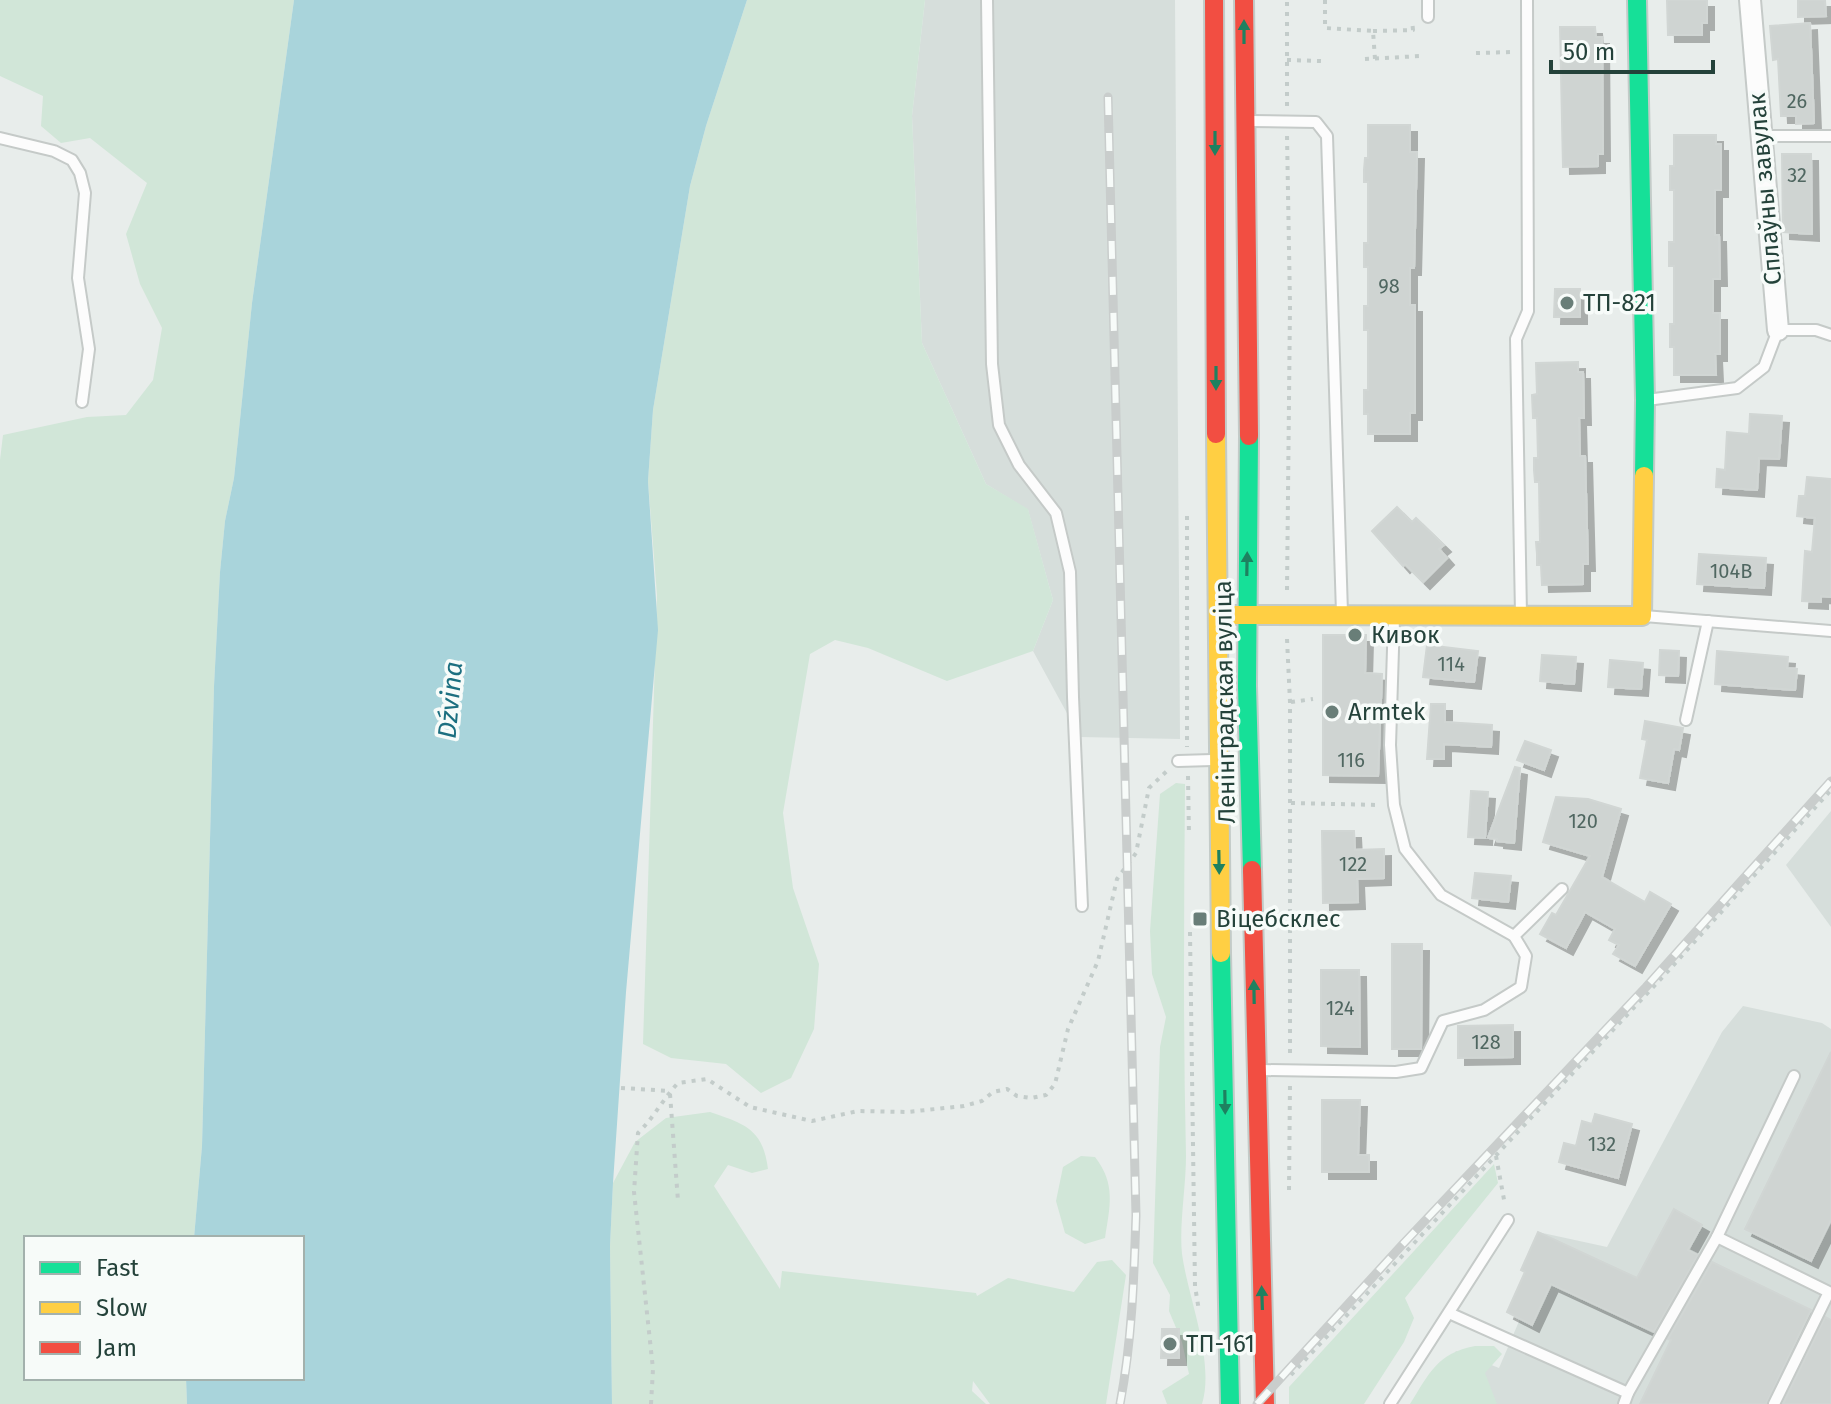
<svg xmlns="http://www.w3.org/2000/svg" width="1831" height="1404" font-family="'Fira Sans',sans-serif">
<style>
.built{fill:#d6dedb}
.green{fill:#d1e6d8}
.water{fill:#a9d4db}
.building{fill:#cfd4d2;stroke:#d1d6d4;stroke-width:2;filter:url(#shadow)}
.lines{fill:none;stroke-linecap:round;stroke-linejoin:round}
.lane-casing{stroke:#c5cac8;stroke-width:14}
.street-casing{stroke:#c5cac8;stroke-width:24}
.fast-casing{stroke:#c3cbc8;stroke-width:22}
.slow-casing{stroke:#c3cbc8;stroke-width:22}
.jam-casing{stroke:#c3cbc8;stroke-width:22}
.path{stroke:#c3ccca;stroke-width:4;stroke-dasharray:4 6;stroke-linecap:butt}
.lane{stroke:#fcfcfc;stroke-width:10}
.street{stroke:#fcfcfc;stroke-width:20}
.fast{stroke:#16e098;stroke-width:18}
.slow{stroke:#ffcf43;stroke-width:18}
.jam{stroke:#f24e42;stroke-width:18}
.rail-casing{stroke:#c9cdcc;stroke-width:9}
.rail{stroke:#f7fbf9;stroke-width:6;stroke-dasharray:18;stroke-linecap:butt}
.oneway{fill:#1e8160}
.poi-dot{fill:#697e78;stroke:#f7fbf9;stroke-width:3}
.labels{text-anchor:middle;stroke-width:7;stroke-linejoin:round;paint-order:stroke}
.number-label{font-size:20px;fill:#506761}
.street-label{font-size:24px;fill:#24423a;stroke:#f7fbf9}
.poi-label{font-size:24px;fill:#24423a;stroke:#f7fbf9;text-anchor:start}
.water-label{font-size:26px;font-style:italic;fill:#1c6f80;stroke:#f7fbf9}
</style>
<defs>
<filter id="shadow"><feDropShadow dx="7" dy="7" stdDeviation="0" flood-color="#0004"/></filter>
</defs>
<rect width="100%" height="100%" fill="#e8edeb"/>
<!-- built -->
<g class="built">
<polygon points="925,0 1175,0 1180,739 1080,737 1033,651 1053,600 1028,510 986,484 922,343 912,116"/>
<polygon points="1831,811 1831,927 1786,865"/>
<polygon points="1743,1006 1822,1023 1831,1029 1831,1404 1419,1404 1456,1351 1499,1368 1520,1319 1507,1312 1525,1273 1521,1270 1538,1232 1607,1247 1722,1032"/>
</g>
<!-- green -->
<g class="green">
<polygon points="0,0 294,0 252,303 234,478 225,521 220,572 214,686 202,1146 194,1238 26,1238 26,1378 186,1378 187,1404 0,1404 0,460 3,435 87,417 126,415 153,380 162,328 140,284 126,234 147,183 90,138 61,143 41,126 43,96 0,76"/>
<polygon points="747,0 925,0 912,116 922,343 986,484 1028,509 1053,600 1033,651 947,681 868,648 835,640 810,654 783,813 793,888 819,964 814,1029 791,1078 761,1093 726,1064 671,1058 643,1044 657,595 648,481 653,410 690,186 706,126"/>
<path d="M 1176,783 L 1185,784 C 1184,908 1183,1032 1186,1156 C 1186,1187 1179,1225 1182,1254 C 1188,1298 1215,1361 1202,1404 L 1167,1404 L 1162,1391 L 1189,1374 L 1182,1342 L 1169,1311 L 1170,1295 L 1153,1263 L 1160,1047 L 1166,1017 L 1152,974 L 1150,931 L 1160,794 Z"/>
<path d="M 710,1112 C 745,1124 763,1129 768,1169 L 752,1173 L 728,1165 L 714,1186 L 780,1289 L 782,1271 L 976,1293 L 977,1296 L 1008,1278 L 1074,1292 L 1097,1262 L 1112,1260 L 1126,1275 L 1106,1404 L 990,1404 L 973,1381 L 972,1391 L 986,1404 L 612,1404 L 610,1246 L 613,1183 L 635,1142 L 666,1118 Z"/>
<path d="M 1081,1156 L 1095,1157 C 1116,1184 1110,1206 1105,1238 L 1085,1244 L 1065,1233 L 1056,1201 L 1063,1167 Z"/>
<polygon points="1494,1164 1498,1183 1405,1298 1414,1318 1404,1342 1364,1404 1289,1404 1289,1387"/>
<path d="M 1475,1346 L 1494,1346 L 1502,1354 L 1485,1373 L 1497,1404 L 1410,1404 C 1429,1374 1437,1353 1475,1346 Z"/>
</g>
<!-- water -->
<polygon class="water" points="294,0 747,0 706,126 690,186 653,410 648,481 658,630 626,992 613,1183 610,1246 612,1404 187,1404 186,1378 302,1378 302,1238 194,1238 202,1146 214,686 220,572 225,521 234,478 252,303"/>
<!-- building -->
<g class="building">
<polygon points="1667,0 1707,0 1707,23 1702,23 1702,35 1668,35"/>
<polygon points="1798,0 1825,0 1826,16 1798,17"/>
<polygon points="1810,23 1814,123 1796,124 1796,116 1781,116 1778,59 1773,60 1770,26"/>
<polygon points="1560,27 1595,27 1596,37 1602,37 1603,154 1598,154 1598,166 1563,167"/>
<polygon points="1368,125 1410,125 1410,152 1417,152 1414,268 1410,268 1410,305 1415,305 1415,413 1410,413 1410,434 1368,434 1368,414 1364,414 1364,390 1368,390 1368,330 1364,330 1364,306 1368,306 1368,267 1364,267 1364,243 1368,243 1368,182 1364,182 1364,170 1365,158 1368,158"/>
<polygon points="1674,135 1716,135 1716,144 1721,144 1721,190 1715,190 1715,235 1719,235 1720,279 1713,279 1713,313 1720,313 1720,354 1715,354 1716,375 1674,375 1674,347 1670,347 1670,324 1674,324 1674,266 1669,266 1669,242 1674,242 1674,190 1670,190 1670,166 1674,166"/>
<polygon points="1782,154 1811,154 1812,234 1783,232"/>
<polygon points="1555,289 1580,289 1580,317 1554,317"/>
<polygon points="1578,362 1578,372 1583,372 1584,418 1579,418 1580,456 1585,456 1588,564 1583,564 1583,584 1542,585 1541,565 1537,565 1537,554 1536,542 1540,542 1539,482 1535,482 1534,470 1534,458 1538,458 1537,418 1533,418 1532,395 1537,394 1536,363"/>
<polygon points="1750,414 1782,416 1779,459 1759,458 1757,490 1716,487 1717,469 1725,470 1727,432 1749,434"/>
<polygon points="1807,477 1831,479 1831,597 1821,596 1821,602 1802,601 1805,551 1812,552 1815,518 1797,516 1799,496 1805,496"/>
<polygon points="1397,507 1412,522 1416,518 1444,545 1439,549 1447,558 1423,582 1405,564 1403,566 1372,531"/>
<polygon points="1699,554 1766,558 1764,588 1697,584"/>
<polygon points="1323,635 1366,635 1365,673 1382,674 1378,776 1323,775"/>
<polygon points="1427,645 1478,651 1474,682 1423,677"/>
<polygon points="1660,650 1679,651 1678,676 1659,675"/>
<polygon points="1717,651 1788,657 1787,668 1797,669 1795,690 1715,684"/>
<polygon points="1542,655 1576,657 1574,684 1540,681"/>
<polygon points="1610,660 1643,663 1641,689 1608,687"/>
<polygon points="1431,704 1445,704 1445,722 1492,725 1491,747 1444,744 1444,759 1427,759"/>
<polygon points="1645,721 1683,728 1679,750 1674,749 1668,783 1640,778 1647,740 1642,739"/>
<polygon points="1525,741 1551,750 1544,770 1517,760"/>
<polygon points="1515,767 1520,768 1514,843 1497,841 1497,839 1488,838"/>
<polygon points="1471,791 1488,792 1485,838 1468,837"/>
<polygon points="1556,797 1588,799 1621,809 1602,877 1645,902 1650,892 1671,904 1635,966 1613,954 1619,945 1609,940 1615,929 1585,912 1566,948 1540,934 1552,913 1556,915 1590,856 1543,842"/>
<polygon points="1322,831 1354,831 1355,850 1384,849 1384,878 1357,879 1358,902 1323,903"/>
<polygon points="1475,873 1511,876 1508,902 1472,898"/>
<polygon points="1392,944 1422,944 1421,1049 1392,1049"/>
<polygon points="1321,970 1359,970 1360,1047 1321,1046"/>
<polygon points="1513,1025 1513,1057 1458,1058 1458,1026"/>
<polygon points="1831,1052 1831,1220 1811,1261 1745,1229"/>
<polygon points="1322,1100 1360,1100 1358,1155 1369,1155 1369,1172 1322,1172"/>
<polygon points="1595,1114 1632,1124 1618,1178 1559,1162 1564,1143 1576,1146 1582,1121 1592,1124"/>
<polygon points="1674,1209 1702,1225 1688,1250 1698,1255 1654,1332 1551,1284 1532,1325 1507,1312 1525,1272 1521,1270 1538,1232 1637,1278"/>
<polygon points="1712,1262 1811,1310 1766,1404 1640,1404 1671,1340 1668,1339"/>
<polygon points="1825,1317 1831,1320 1831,1404 1783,1404"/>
<polygon points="1162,1329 1179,1329 1179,1358 1161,1358"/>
</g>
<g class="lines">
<!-- lane casing -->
<g class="lane-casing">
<g id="lane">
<polyline points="987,0 992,364 999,425 1019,465 1056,513 1070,572 1073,697 1082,906"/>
<polyline points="1428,0 1428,17"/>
<polyline points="1251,121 1316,122 1327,136 1342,613"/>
<polyline points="1760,136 1831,136"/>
<polyline points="0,138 54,151 72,160 80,173 85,193 78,278 89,349 82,402"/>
<polyline points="1647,400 1737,388 1764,367 1778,330 1816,330 1831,335"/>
<polyline points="1521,614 1516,339 1528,311 1527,0"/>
<polyline points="1644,616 1831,631"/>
<polyline points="1686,720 1708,621"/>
<polyline points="1178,761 1212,760"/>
<polyline points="1514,936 1562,889"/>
<polyline points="1262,1070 1396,1072 1421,1068 1443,1021 1484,1010 1521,987 1526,956 1514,936 1441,895 1405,849 1394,805 1390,745 1394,617"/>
<polyline points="1717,1237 1794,1076"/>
<polyline points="1449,1313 1628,1393 1624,1404"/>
<polyline points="1628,1393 1717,1237 1829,1292 1774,1404"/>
<polyline points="1390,1404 1508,1220"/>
</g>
</g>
<!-- street casing -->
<g class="street-casing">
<polyline id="street" points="1750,0 1778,330"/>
</g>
<!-- fast casing -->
<g class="fast-casing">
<g id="fast">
<polyline points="1637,0 1645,400 1644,476"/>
<polyline points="1249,436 1247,686 1252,870"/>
<polyline points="1221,953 1230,1404"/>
</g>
</g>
<!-- slow casing -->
<g class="slow-casing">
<g id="slow">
<polyline points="1216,434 1221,953"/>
<polyline points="1223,615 1642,616 1644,476"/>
</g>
</g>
<!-- jam casing -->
<g class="jam-casing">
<g id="jam">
<polyline points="1214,0 1216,434"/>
<polyline points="1244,0 1249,436"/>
<polyline points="1252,870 1265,1404"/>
</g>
</g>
<!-- path -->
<g class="path">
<polyline points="1325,0 1325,28 1373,31 1375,59"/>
<polyline points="1373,31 1413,30 1412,20"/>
<polyline points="1476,53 1514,52"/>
<polyline points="1365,59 1421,56"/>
<polyline points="1287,60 1321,61"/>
<polyline points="1287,106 1287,0"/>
<polyline points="1187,516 1187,747"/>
<polyline points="1287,590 1290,305 1287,135"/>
<polyline points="1287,639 1290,702 1290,1058"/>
<polyline points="1291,702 1313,699"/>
<polyline points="1188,776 1189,835"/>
<polyline points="1291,803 1380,805"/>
<polyline points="1190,932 1195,1286 1199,1311"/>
<polyline points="621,1088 670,1091"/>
<polyline points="670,1094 678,1201"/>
<polyline points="1496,1156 1505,1205"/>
<polyline points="1289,1190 1290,1083"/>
<polyline points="1291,1375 1670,969 1831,790"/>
<path d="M 651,1404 L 653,1369 L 634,1192 L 638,1133 C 655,1116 663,1099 678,1083 L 707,1079 L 750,1107 L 812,1121 L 858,1111 L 907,1112 L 964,1106 L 982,1101 L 993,1092 L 1007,1089 L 1017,1096 L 1031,1098 L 1046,1095 L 1055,1084 L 1068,1029 L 1098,961 L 1117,879 L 1136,853 L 1149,788 L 1167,771"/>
</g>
<!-- lane -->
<use href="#lane" class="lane"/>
<!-- street -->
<use href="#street" class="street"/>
<!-- fast -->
<use href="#fast" class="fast"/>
<!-- slow -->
<use href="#slow" class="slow"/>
<!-- jam -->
<use href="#jam" class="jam"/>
<!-- rail casing -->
<g class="rail-casing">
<g id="rail">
<path d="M 1108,97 L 1136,1215 C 1134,1278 1132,1341 1120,1404"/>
<polyline points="1257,1404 1402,1245 1646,987 1831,781"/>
</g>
</g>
<!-- rail -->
<use href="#rail" class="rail"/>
</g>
<!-- one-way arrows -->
<defs><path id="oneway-solid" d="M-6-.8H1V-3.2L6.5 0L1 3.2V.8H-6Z" transform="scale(2)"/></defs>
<g class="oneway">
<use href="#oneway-solid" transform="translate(1244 32) rotate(-90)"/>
<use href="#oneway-solid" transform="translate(1215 143) rotate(90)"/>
<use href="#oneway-solid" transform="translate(1216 378) rotate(90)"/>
<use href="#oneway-solid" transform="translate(1247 564) rotate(-89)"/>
<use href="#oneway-solid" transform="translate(1219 862) rotate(89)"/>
<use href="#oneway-solid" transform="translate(1254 992) rotate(-91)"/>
<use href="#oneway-solid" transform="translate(1225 1102) rotate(89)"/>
<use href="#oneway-solid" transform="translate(1262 1298) rotate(-92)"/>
</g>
<!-- markers -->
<g class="poi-dot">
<circle cx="1567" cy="303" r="8"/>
<circle cx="1355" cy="635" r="8"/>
<circle cx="1332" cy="712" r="8"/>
<rect x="1192" y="911" width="16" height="16" rx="4"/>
<circle cx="1170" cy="1344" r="8"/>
</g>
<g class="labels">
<!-- number labels -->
<g class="number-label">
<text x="1797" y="108">26</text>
<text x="1797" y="182">32</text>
<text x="1389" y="293">98</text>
<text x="1731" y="578">104В</text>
<text x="1451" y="671">114</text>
<text x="1351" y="767">116</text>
<text x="1583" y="828">120</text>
<text x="1353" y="871">122</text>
<text x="1340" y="1015">124</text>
<text x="1486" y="1049">128</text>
<text x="1602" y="1151">132</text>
</g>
<!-- street labels -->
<g class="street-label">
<text transform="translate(1765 189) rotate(-95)" y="8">Сплаўны завулак</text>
<text transform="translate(1225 702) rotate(-91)" y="8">Ленінградская вуліца</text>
</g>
<!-- poi labels -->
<g class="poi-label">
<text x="1583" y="311">ТП-821</text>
<text x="1371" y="643">Кивок</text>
<text x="1348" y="720">Armtek</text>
<text x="1216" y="927">Віцебсклес</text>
<text x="1186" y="1352">ТП-161</text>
</g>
<!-- water labels -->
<g class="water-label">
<text transform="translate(450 700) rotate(-85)" y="9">Dźvina</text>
</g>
</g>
<!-- legend -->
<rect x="24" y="1236" width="280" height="144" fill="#f7fbf9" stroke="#a3b1ad" stroke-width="2"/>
<rect x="40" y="1262" width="40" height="12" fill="#16e098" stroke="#a3b1ad" stroke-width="2"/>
<text x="96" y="1276" font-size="24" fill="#24423a">Fast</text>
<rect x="40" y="1302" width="40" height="12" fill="#ffcf43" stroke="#a3b1ad" stroke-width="2"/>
<text x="96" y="1316" font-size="24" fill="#24423a">Slow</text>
<rect x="40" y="1342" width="40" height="12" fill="#f24e42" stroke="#a3b1ad" stroke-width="2"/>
<text x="96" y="1356" font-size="24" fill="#24423a">Jam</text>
<!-- scale -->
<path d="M1551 60v12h162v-12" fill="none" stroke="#24423a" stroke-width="4"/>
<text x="1563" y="60" font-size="24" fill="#24423a" stroke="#f7fbf9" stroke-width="6" paint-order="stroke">50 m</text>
</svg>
